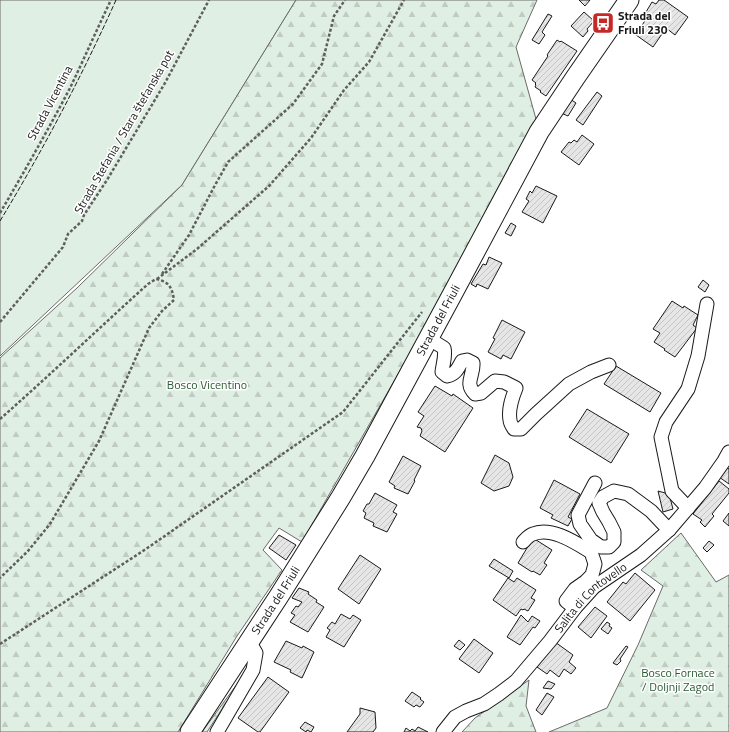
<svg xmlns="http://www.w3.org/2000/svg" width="729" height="732" font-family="'Titillium Web',sans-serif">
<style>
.grass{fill:#e0efe3;stroke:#6a6a6a}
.forest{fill:url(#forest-firs);stroke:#6a6a6a}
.building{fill:url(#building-hatch);stroke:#1a1a1a}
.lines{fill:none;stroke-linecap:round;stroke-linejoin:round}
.minor-casing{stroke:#1a1a1a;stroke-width:15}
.secondary-casing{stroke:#1a1a1a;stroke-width:21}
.path{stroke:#5f5f5f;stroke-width:2.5;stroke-dasharray:3 2;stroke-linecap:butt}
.minor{stroke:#fff;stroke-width:13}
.secondary{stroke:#fff;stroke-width:19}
.fence{stroke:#1a1a1a;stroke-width:1;stroke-dasharray:5 2;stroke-linecap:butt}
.labels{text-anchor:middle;stroke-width:3;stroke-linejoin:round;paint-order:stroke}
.poi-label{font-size:12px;font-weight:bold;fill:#1a1a1a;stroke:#fff;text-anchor:start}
.street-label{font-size:12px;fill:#1a1a1a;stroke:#fff}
.park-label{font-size:12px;fill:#2b5a34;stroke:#fff}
</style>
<defs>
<pattern id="forest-firs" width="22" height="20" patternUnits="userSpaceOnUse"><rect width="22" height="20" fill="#e0efe3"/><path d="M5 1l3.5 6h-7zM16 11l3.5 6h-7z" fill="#c0ccc2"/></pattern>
<pattern id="building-hatch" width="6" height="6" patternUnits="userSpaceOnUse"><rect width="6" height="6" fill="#e6e6e6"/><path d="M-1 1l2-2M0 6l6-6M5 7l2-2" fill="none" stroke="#c5c5c5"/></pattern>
</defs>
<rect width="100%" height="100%" fill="#fff"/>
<!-- grass -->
<polygon class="grass" points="0,0 296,0 182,185 0,356"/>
<!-- forest -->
<g class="forest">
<polygon points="296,0 537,0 516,47 536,119 405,362 302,542 279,528 263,550 282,570 237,636 178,732 0,732 0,358 77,288 182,185"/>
<polygon points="681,533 716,582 729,575 729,732 549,732 607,708 638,645 663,586 641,570"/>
<polygon points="248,669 207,732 202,732"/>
<polygon points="529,680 526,706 536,732 462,732 475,718"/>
</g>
<!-- building -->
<g class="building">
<polygon points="579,0 590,0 585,6"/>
<polygon points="659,0 664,0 688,17 675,35 666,28 653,47 636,35 646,19 643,17 652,2 656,4"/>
<polygon points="584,12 594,21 587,29 588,31 583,37 571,26"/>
<polygon points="548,14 552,16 542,32 545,35 539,44 532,40"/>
<polygon points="557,40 560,42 561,41 577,51 546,96 540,92 541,91 535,87 536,85 535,84 536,83 532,80 548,56 547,55"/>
<polygon points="597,92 602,96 583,125 576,120"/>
<polygon points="570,99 576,103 568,116 561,113"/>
<polygon points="582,135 594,144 579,165 561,152 569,142 571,143 574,140 577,142"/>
<polygon points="536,186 557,196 543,223 522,212 529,201 526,199 530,191 532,193"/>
<polygon points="511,223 516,226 511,236 505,233"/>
<polygon points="489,257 502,263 488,289 477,284 476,287 471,284 483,264 486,265"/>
<polygon points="703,280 709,285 705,292 698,287"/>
<polygon points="672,301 683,308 684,306 698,315 693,325 697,328 675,357 664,350 665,349 654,342 660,333 653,329"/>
<polygon points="502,320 525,332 511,359 503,355 501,359 488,352 495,339 493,338"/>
<polygon points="616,366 661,393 650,412 604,384"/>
<polygon points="435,386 452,396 453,394 473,408 445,452 420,436 422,431 421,428 417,427 424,416 418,412"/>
<polygon points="587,409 629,434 611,463 569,437"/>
<polygon points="495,455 509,463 513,477 509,486 494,491 481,483"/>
<polygon points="403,456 421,466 414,480 415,481 408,494 394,488 395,486 389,482"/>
<polygon points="726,467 729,469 729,484 719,477"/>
<polygon points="554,480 580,494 568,517 572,519 568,526 551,518 553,515 540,508"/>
<polygon points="719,481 729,489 729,493 712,514 714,516 705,527 700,522 702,520 693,514"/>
<polygon points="658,491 669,494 673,509 663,512"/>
<polygon points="375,493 397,505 393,512 397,514 387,532 373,526 374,523 364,518 366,513 363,511 367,504 369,504"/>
<polygon points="729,513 729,526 723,521"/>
<polygon points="279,535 296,545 286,560 269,548"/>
<polygon points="533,538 552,550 544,563 547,565 540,575 533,571 532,572 518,563"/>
<polygon points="709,541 714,545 707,552 703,548"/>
<polygon points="360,555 381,569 359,604 338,589"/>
<polygon points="494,559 513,571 509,578 489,566"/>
<polygon points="635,573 655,590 630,621 607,602 623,582 626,584"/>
<polygon points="508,578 514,582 517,578 536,590 531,598 535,600 528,611 524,609 523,610 521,609 516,616 493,600"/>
<polygon points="299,588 309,592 308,594 317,600 316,602 324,607 308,632 290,622 295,615 291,613 296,606 298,607 302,602 292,598"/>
<polygon points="595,607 607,616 591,638 578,627"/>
<polygon points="341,614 350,619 353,615 361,620 344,647 326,637 330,630 327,628 332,622 335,624"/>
<polygon points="521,615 528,622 532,616 540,621 535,628 533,627 520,645 507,637"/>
<polygon points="607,622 610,624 609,626 612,628 608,634 601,629"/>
<polygon points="474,639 493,653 479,673 459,659"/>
<polygon points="459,640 465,645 460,650 454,646"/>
<polygon points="286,641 302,648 303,646 314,652 302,678 290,672 291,670 274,662"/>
<polygon points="555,642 573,655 569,662 576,668 571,674 564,669 559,677 550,670 547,674 537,667"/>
<polygon points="626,646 628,647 620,659 621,661 617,665 613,663"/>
<polygon points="268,677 289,692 260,732 258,732 238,718"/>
<polygon points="548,681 555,684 551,689 543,688"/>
<polygon points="412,692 421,698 420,699 424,702 420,707 416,705 414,707 405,701"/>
<polygon points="547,693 554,697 542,715 536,710"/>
<polygon points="360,708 375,712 376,728 373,732 347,732 360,714"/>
<polygon points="305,722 314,727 311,732 307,730 306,732 300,728"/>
<polygon points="418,727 428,732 404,732 406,728 410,731 412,729 415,731"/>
</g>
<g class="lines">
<!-- minor casing -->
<g class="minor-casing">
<g id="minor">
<path d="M 428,338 L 444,348 C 446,356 443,363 442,372 L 447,376 C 456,374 458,368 462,361 L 467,360 L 473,363 C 474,376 464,383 475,394 L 481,393 L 495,381 L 504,382 L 516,388 C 512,398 508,409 510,420 C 510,423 512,426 514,429 L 521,429 L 536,414 L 569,384 L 591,372 L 609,365"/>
<polyline points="595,483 578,515 580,524 591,540 601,547 609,547 614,542 614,532 609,522 603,512 599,503 603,497 614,491 628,494 651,511 669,530"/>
<polyline points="688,508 672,491 661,437 666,422 688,389 698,356 707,304"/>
<path d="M 523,542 C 526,539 529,535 533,534 C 551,526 576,543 591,552 L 595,564 L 592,575 L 585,582 L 575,589 L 566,601 L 575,608"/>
<polyline points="217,732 253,670 256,653 249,641"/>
<path id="s1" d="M 443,732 L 455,717 L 466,711 L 484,704 L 499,694 L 516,681 L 550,641 L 575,608 L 594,587 L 641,555 L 669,530 L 705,488 L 724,461 L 729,452"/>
</g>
</g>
<!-- secondary casing -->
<g class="secondary-casing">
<g id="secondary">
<path id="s2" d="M 190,732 L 279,596 L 341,497 L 365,456 L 453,293 L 539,132 L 575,78 L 629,0"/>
</g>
</g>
<!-- path -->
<g class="path">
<path d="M 0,213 C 24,172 48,130 70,88 C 84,59 97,29 111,0"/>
<polyline points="162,274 189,235 214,187 228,162 293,104 322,64 334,16 345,0"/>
<polyline points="157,279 197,249 269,186 311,138 344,90 369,62 404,0"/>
<polyline points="0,322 63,247 68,234 82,221 84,215 107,180 165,83 209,0"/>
<path d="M 0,419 C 50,375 98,329 148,284 L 156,279 C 170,282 172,288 174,300 L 162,311 L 149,328 L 99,441 L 50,524 L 28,551 L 0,578"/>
<polyline points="0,644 146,549 343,412 422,312"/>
</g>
<!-- minor -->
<use href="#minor" class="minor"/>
<!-- secondary -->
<use href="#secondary" class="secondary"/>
<!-- fence -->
<path class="fence" d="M 0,221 C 43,150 82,76 116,0"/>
</g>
<!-- icons -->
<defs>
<g id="bus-square" transform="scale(1.15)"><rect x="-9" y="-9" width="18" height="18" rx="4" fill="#c62828" stroke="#fff"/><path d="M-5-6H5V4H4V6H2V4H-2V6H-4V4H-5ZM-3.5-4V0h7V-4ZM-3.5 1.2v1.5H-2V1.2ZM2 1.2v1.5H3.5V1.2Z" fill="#fff"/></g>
</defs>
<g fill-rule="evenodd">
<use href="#bus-square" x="603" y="23"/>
</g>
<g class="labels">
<!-- poi labels -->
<g class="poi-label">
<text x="618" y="20">Strada del<tspan x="618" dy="14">Friuli 230</tspan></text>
</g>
<!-- street labels -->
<g class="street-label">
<text transform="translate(50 103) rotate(-62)" y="4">Strada Vicentina</text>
<text transform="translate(124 132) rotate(-60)" y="4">Strada Stefania / Stara štefanska pot</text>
<text dy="4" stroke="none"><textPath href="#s2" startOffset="481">Strada del Friuli</textPath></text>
<text dy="4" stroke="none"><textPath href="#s1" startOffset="203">Salita di Contovello</textPath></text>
<text dy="4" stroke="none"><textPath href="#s2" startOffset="157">Strada del Friuli</textPath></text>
</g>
<!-- park labels -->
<g class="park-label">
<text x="207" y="389">Bosco Vicentino</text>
<text x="678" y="677">Bosco Fornace<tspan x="678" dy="14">/ Doljnji Zagod</tspan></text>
</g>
</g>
</svg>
